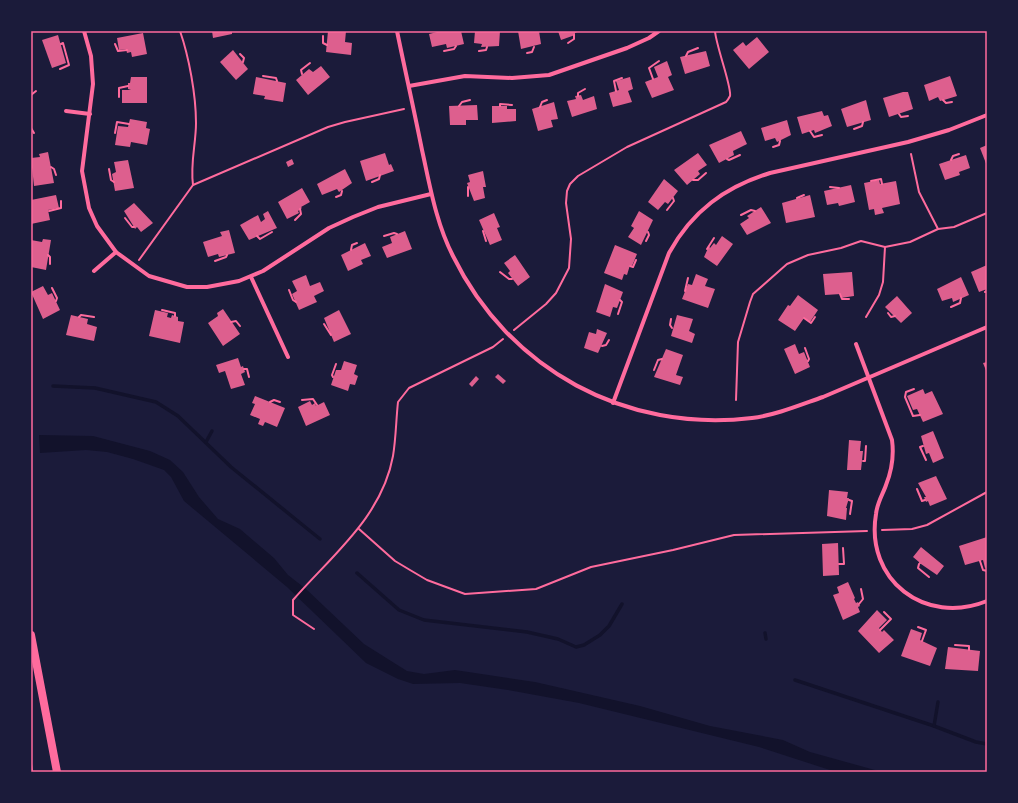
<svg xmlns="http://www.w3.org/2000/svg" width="1018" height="803" font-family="'PT Sans Narrow',sans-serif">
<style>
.water{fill:#12122b}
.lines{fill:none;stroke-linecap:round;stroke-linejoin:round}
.stream{stroke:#12122b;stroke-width:3.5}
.building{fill:#dd5f8e}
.path{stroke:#ff6b9d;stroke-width:2}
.minor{stroke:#ff6b9d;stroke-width:4}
.primary{stroke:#ff6b9d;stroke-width:8}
.neatline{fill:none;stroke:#ff6b9d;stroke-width:1.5}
</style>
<rect width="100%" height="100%" fill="#1b1b3a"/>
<!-- water -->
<polygon class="water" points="39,435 93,436 150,451 170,460 183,472 199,497 218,519 240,529 274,558 288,575 306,589 364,644 407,671 424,674 455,670 535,682 640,706 710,726 783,740 810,752 882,772 836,772 759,747 579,703 508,690 460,683 413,684 398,679 366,663 287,587 184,501 171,477 164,470 133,459 107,452 86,450 40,453"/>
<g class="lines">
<!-- stream -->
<g class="stream">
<polyline points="53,386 95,388 156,402 178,416 231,467 320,539"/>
<polyline points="206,442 212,431"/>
<polyline points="357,573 399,610 424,620 527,632 558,639 576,647 584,645 600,635 609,626 622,604"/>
<polyline points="765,633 766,639"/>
<polyline points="795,680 934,726 976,742 987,744"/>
<polyline points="934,726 938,702"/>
</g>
</g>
<!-- building -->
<g class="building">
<polygon points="212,31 232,31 232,34 213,38"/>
<polygon points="328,31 346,31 345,42 352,43 351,55 326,52"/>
<polygon points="441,31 461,31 464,44 447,48 446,44 432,47 429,34"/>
<polygon points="475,31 500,31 499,46 481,47 482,44 474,43"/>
<polygon points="518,31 539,31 541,44 521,49"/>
<polygon points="558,31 579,31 575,33 575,35 561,40"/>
<polygon points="143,33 147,54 132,57 131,52 127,53 126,49 119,50 117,38"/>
<polygon points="58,35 66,63 52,68 42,40"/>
<polygon points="757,37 769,52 749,69 733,50 743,42 746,46"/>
<polygon points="233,50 248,69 236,80 220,62"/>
<polygon points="706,51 710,66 685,74 680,57"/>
<polygon points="667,61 672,75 668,77 674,90 652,98 645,82 658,77 654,67"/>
<polygon points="321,66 330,77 308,95 296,80 309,69 313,72"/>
<polygon points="950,76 957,96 944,100 940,101 938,97 929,101 924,85"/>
<polygon points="131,77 147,77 147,103 122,103 122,90 131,90 128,89 128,83 130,83"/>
<polygon points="256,77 286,83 283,102 264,99 265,96 253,94"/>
<polygon points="630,77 633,89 628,91 632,102 613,107 609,93 619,90 616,81"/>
<polygon points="903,92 908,92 913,109 889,117 883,98"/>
<polygon points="581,95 583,100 594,96 597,109 572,117 567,101 576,99 575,96"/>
<polygon points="866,100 871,120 847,127 841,109"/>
<polygon points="554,102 558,119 551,120 553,127 538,131 532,109"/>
<polygon points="477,105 478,120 466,120 466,125 450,125 449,106"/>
<polygon points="492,106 507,106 507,109 516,109 516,121 492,123"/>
<polygon points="822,111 824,116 828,115 832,126 815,133 814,130 802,134 797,117"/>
<polygon points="130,119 147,122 146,128 150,129 147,145 131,142 130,147 115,145 118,126 128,127"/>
<polygon points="787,120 791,135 777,142 775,138 765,141 761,128"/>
<polygon points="741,131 747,144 733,151 734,155 719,163 709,145"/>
<polygon points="987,145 987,166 980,148"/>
<polygon points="48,152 54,183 34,186 31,158 40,157 39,154"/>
<polygon points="385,153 389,165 391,164 394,171 366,181 360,161"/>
<polygon points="698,153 707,165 698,171 700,174 687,185 674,170"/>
<polygon points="966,155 970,168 959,172 960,175 945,180 939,164"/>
<polygon points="292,159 294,164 288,167 286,162"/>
<polygon points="128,160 134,188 115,191 112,174 116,172 114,162"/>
<polygon points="345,169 352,183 339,192 337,189 322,195 317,184"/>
<polygon points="483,171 486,187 483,187 485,198 474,201 467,183 470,182 468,175"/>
<polygon points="664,179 678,191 668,204 665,202 658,210 648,202"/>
<polygon points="879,180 880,184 896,181 900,204 882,208 884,213 875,215 874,209 869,210 864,183"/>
<polygon points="851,185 855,202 839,206 838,203 827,205 824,191"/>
<polygon points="302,188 310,202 301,207 302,208 298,211 299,213 287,219 278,202"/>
<polygon points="56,195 59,208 48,210 50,220 31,224 31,200"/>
<polygon points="810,195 815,217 786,223 782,203"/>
<polygon points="134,203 153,223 141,232 137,227 135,229 134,227 124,211"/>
<polygon points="761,207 771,223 747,235 740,224 749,218 747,216"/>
<polygon points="268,211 277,228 249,240 240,225 258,215 261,222 265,219 263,214"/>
<polygon points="639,211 653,220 641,245 628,237 634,228 631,226"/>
<polygon points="494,213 500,227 497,228 502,240 490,245 479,220"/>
<polygon points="229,230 235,253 219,257 218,254 208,257 203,242 222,236 220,232"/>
<polygon points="405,231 412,249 387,258 382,247 392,243 390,237"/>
<polygon points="722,236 733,244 717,266 704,257 709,246 710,248 714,243 716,245"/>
<polygon points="43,239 51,240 46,270 31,267 31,240 42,242"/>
<polygon points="365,243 371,256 361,260 363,264 348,271 341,255"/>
<polygon points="615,245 637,254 632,266 630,265 627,275 624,274 622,280 604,273"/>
<polygon points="515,255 530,277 518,286 508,273 510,271 504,263"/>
<polygon points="987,265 987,289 979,292 971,272"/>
<polygon points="852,272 854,296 841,298 841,294 825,295 823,274"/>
<polygon points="696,274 708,279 705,286 715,289 708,308 682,299 688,284 692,285"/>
<polygon points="306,275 310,286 320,282 324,291 314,296 317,302 299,310 292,294 297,291 292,281"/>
<polygon points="961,277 969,295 953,302 952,298 942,301 937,289"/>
<polygon points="605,284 623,292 617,308 613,307 610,317 596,312"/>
<polygon points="43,286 48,295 52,293 60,310 43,319 31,292"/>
<polygon points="798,295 818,310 810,322 804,318 795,331 778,320 788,305 790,306"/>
<polygon points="897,296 912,313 901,323 885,307"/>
<polygon points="223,309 240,334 223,346 208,323 218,316 217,313"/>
<polygon points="155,310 168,313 167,317 171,318 172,315 178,317 178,321 184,322 180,343 149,336"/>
<polygon points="339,310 351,334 334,342 324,318"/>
<polygon points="71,315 88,319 87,324 97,327 94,341 66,335"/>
<polygon points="677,315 693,319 689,331 695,334 692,343 671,336"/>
<polygon points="597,329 607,333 598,353 584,348 589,332 596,334"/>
<polygon points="795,344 799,354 804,352 810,367 795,374 784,349"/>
<polygon points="666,349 683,355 676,375 683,377 680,385 654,377"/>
<polygon points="238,358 241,367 243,366 245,372 241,374 245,385 231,389 225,371 219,373 216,365"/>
<polygon points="344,361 357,365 354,374 358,376 355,385 350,384 348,391 331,385 336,370 341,370"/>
<polygon points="987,362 987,373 983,363"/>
<polygon points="498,374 506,381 503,384 495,377"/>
<polygon points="476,376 479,379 472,387 469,384"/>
<polygon points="923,389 925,394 932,391 943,414 923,422 917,409 913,410 907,396"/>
<polygon points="255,396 285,408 277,427 265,422 263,426 258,424 260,419 250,415 255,404 252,403"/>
<polygon points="310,401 312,405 315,403 316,406 324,402 330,415 306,426 298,407"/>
<polygon points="933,431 944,458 933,463 929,453 926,454 921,436"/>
<polygon points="849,440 861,441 860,451 863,451 861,470 847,470"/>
<polygon points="936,476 947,499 930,506 928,501 926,502 924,497 926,497 918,483"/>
<polygon points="829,490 848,492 847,498 849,498 846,508 847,508 846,520 827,516"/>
<polygon points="987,537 987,567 985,568 983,560 965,565 959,546"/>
<polygon points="838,543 839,575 823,576 822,544"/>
<polygon points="921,547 944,566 937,575 921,564 919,564 919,562 913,557"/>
<polygon points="848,582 855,598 854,599 856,603 858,602 860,606 858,607 860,612 843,620 833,595 839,593 837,587"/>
<polygon points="877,610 887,620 879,628 882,632 884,630 894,640 879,653 858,631"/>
<polygon points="911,629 922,633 920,640 937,648 930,666 901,656"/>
<polygon points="948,647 980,651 978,671 945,669"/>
</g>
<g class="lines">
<!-- path -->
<g class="path">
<path d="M 180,31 C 189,57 196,95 196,123 C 196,144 190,163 193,185"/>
<polyline points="323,36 323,43 327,45"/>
<polyline points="568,43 574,39 574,35"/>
<polyline points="115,44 118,51 127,50"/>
<polyline points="444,51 454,49 456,46"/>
<polyline points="479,51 486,50 487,47"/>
<polyline points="527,53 532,52 534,47"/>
<polyline points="240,54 244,58 243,62"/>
<polyline points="686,56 688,52 698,48"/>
<polyline points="60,69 69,65 63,43 61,44"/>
<polyline points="302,74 301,70 310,63"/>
<polyline points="263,76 276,78 277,81"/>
<polyline points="653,79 649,68 659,61"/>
<polyline points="616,91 614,81 622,78"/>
<polyline points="31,95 36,91"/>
<polyline points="578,96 578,93 585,89"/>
<polyline points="119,97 119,88 128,86"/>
<polyline points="943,100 946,103 952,102"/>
<polyline points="459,106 462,102 470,100"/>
<polyline points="500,106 500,104 512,105"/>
<polyline points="540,107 542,102 547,100"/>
<polyline points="899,114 901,117 908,116"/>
<polyline points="31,128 34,133"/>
<polyline points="854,129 862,126 863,122"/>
<polyline points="810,131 814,137 822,135"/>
<polyline points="115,133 117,122 129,124"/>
<polyline points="773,147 779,145 780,141"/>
<polyline points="911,154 919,192 938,229"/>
<polyline points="727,159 729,160 740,155"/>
<polyline points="951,160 953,156 959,154"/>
<polyline points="51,167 54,169 56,175"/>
<polyline points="109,169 111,180 114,182"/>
<polyline points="693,180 698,180 706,173"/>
<polyline points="871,181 881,179 882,184"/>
<polyline points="372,182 379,179 380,175"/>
<polyline points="468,187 468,196"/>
<polyline points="830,187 839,188"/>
<polyline points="336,197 341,195 342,191"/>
<polyline points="797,198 804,195"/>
<polyline points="667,210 674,201 673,198"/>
<polyline points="49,211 61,208 61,201"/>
<polyline points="741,215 751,210 755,211"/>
<polyline points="125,218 132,227 134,227"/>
<polyline points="295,220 301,214 300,209"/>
<polyline points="483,231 486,241"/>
<polyline points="257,236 260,239 272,232"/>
<polyline points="384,236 394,233 397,234"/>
<polyline points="646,241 649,235 648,232"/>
<polyline points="707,249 714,238"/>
<polyline points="351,250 352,245 357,243"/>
<polyline points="48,255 50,257 50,264"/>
<polyline points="139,260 193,185 328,127 345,122 404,109"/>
<polyline points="215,261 226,257 227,255"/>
<polyline points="630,266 633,267 636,260"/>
<polyline points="500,272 509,279 512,279"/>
<polyline points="52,288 57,298 56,301"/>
<polyline points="289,290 293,300 296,302"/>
<polyline points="685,291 688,278"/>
<polyline points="985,292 987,291"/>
<polyline points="840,294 842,299 849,299"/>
<polyline points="951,307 960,303 961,298"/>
<polyline points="162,310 175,313 175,316"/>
<polyline points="888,313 891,317 895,316"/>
<polyline points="618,314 622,302 620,300"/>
<polyline points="79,317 81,315 94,317"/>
<polyline points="866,317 879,295 883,282 885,247"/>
<polyline points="804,318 811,323 815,317"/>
<polyline points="671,319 670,325 672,328"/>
<polyline points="231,322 236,321 240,326"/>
<polyline points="324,324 331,335"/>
<path d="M 514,330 L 546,304 L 556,293 L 569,268 L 571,239 L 566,203 L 567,191 L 570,184 L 578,176 L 627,147 L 726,102 C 728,100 729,98 730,96 C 732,87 716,46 715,31"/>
<polyline points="602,346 606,345 609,340"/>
<polyline points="805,348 809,359 808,361"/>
<polyline points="244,369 247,369 249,377"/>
<polyline points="654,370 658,360 662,359"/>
<polyline points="333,377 332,375 336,364"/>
<polyline points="914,389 906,392 905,397 913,416 920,415"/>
<polyline points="302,400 313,399 317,405"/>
<polyline points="736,400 738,342 750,302 753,294 787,264 808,255 841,248 861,241 885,247 910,242 938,229 954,227 987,213"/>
<polyline points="270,402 274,400 280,402"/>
<polyline points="923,446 920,447 926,460"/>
<polyline points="863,461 865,461 866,446"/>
<polyline points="917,489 922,501 925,500"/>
<polyline points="849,500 852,501 850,514"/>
<polyline points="359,529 395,561 410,570 427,580 465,594 536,589 591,567 673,550 734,535 867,531"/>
<polyline points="882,530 912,529 927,525 987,492"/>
<polyline points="980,561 983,570 987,571"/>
<polyline points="839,564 844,564 843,548"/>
<polyline points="919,564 918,568 929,577"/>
<polyline points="859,604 863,599 861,589"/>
<polyline points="918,627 926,630 922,641"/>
<path d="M 314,629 L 293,615 L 293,600 C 332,555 382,517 393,456 C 396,438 396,420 398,402 L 409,388 L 493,347 L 503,339"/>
<polyline points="880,630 891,619 884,612"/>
<polyline points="955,645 969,646 969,650"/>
<polyline points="31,764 32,772"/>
</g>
<!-- minor -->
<g class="minor">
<polyline points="84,31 91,56 93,84 82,171 89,208 97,226 116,252 149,276 187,287 207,287 239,281 263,271 329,228 353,217 378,207 431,194"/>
<path d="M 397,31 C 405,70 414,110 422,150 C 430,186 436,223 453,256 C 509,370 626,433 752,418 C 776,415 800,405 823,397 L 987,327"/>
<polyline points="409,86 465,76 512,78 549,75 627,48 649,38 659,31"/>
<polyline points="66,111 90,114"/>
<polyline points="94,271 116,252"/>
<polyline points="251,277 288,357"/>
<path d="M 856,344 L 892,440 C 894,455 892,470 886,485 C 883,494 877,503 876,514 C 865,580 925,626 987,601"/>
<path d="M 613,403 L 669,253 C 692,211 725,187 770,173 L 908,142 L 949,130 L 987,115"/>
</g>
<!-- primary -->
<polyline class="primary" points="31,635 57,772"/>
</g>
<!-- border -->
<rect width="1018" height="803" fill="none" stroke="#1b1b3a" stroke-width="64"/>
<rect x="32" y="32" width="954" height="739" class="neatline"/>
</svg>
